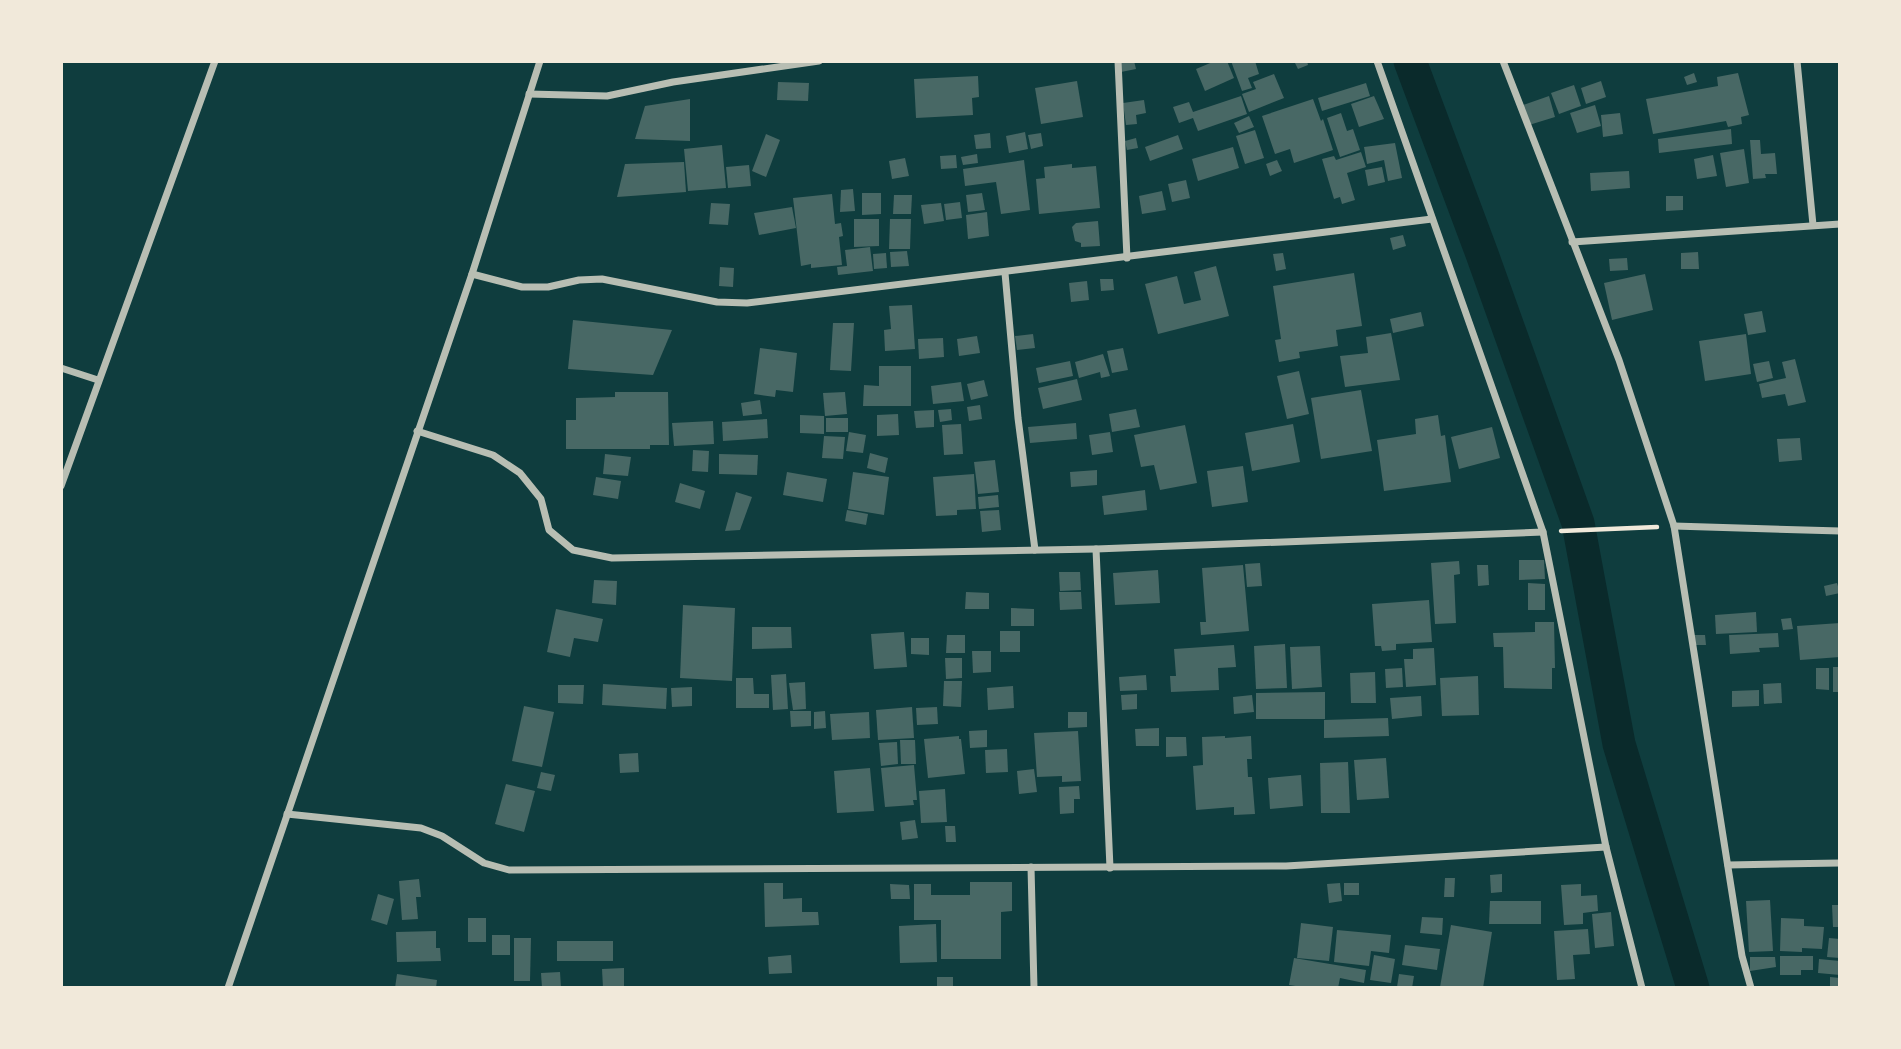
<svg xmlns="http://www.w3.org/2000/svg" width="1901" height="1049" font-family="'Space Grotesk',sans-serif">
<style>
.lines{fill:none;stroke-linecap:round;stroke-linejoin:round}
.canal{stroke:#0a2a2b;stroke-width:33}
.building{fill:#486865}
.path{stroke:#f1e9da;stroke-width:4.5}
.minor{stroke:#b8beb3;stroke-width:7}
</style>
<rect width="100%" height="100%" fill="#0f3d3e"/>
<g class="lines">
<!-- canal -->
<polyline class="canal" points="1410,61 1482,254 1578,523 1619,744 1693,988"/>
</g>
<!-- building -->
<g class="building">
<polygon points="1119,61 1134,61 1136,69 1121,72"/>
<polygon points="1215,61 1227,61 1234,78 1205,91 1196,69"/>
<polygon points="1231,61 1255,61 1259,74 1248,78 1252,88 1242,91"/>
<polygon points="1294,61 1307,61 1308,65 1298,69"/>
<polygon points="1694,73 1697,82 1687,85 1684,77"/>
<polygon points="1738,73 1749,115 1741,117 1742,124 1728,127 1726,121 1653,134 1646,99 1718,86 1717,77"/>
<polygon points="1274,74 1284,98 1249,112 1242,94 1256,89 1253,82"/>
<polygon points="978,76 979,97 972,98 973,115 916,118 914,79"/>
<polygon points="1077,81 1083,117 1041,124 1035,88"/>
<polygon points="1601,81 1606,97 1586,104 1581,88"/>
<polygon points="778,82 809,83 808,101 777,100"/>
<polygon points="1366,83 1370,96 1322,111 1318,98"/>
<polygon points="1574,85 1581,106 1559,114 1551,93"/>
<polygon points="1241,96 1247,114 1198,131 1193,118 1179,123 1173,107 1189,102 1193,112"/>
<polygon points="1374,96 1384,119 1359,127 1351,104"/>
<polygon points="1549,96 1555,117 1529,125 1523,105"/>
<polygon points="690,99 690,141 635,139 645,106"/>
<polygon points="1313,99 1321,121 1323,119 1333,150 1294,163 1290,149 1275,154 1262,116"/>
<polygon points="1144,100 1146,113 1136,115 1137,124 1126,125 1123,103"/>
<polygon points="1595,105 1601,126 1577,133 1570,113"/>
<polygon points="1341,113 1347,131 1353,129 1360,150 1340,157 1327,118"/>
<polygon points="1620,113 1623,134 1603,137 1601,115"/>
<polygon points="1249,116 1254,127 1239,133 1234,123"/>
<polygon points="1731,129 1732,144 1659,153 1658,139"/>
<polygon points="1255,130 1264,158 1245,164 1236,136"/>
<polygon points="1025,132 1028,149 1009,153 1006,136"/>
<polygon points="990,133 991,148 976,149 974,135"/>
<polygon points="1041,133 1043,146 1031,149 1028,135"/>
<polygon points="766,134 780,140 766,177 752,171"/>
<polygon points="1178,135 1183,149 1150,161 1145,147"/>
<polygon points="1136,138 1138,148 1127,150 1125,141"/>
<polygon points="1750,140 1760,140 1761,154 1775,153 1777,174 1765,174 1766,178 1753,179"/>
<polygon points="1395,143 1402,178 1388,181 1384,160 1367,164 1364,147"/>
<polygon points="722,145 726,188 688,191 684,149"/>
<polygon points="1233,147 1239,168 1198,181 1192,159"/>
<polygon points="1744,149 1749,183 1726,187 1720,153"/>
<polygon points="1361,152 1366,167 1347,173 1355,200 1342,204 1340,197 1334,199 1322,159 1334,156 1336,160"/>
<polygon points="977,154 978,163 963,165 961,157"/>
<polygon points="956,155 957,168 941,169 940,156"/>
<polygon points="1713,155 1717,176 1697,179 1694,159"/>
<polygon points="905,158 909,176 892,179 889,161"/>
<polygon points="1024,160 1030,210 1001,214 996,182 965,186 963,169"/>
<polygon points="1277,160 1282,171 1270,176 1266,164"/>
<polygon points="684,162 686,192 617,197 625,164"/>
<polygon points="1072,164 1072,168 1096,166 1100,208 1039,214 1036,179 1045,178 1044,167"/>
<polygon points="749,165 751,186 728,188 726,167"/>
<polygon points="1382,167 1385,182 1368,186 1365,170"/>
<polygon points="1629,171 1630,188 1591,191 1590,173"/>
<polygon points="1186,180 1190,198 1172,202 1168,184"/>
<polygon points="853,189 855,211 840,212 841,190"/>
<polygon points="1162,191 1166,210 1142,214 1139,196"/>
<polygon points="862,193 881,193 881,214 862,215"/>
<polygon points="982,193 985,210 968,212 966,195"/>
<polygon points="832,194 835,224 841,223 843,236 839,237 842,265 811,268 811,264 801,266 793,198"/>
<polygon points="894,195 912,195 911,214 893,214"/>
<polygon points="1666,196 1683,196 1683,210 1666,211"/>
<polygon points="960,202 962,218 946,220 944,204"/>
<polygon points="711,203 730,204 728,225 709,224"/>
<polygon points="941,203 944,221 924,224 921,205"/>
<polygon points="792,207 796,228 759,235 754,213"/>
<polygon points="987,212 989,236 968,239 966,215"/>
<polygon points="854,219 879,219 879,246 854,247"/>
<polygon points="890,219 911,219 910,249 889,249"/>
<polygon points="1098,221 1100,246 1081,247 1081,243 1075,241 1072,227 1076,223"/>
<polygon points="1403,235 1406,246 1393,250 1390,238"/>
<polygon points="870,247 873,271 838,275 837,267 847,266 845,250"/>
<polygon points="907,251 909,266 891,267 890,252"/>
<polygon points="1698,252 1699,269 1681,269 1681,253"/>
<polygon points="886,253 887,268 874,269 873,254"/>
<polygon points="1283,253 1286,269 1276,271 1273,254"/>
<polygon points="1627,258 1628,270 1610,271 1609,259"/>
<polygon points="1216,266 1229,316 1158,334 1145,284 1177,276 1184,304 1201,300 1194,272"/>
<polygon points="720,267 734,268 733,287 719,286"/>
<polygon points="1354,273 1362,326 1336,330 1338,346 1299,352 1300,358 1279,362 1275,340 1281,339 1273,286"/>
<polygon points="1645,274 1653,310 1612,320 1604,283"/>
<polygon points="1100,279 1113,279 1114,290 1101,291"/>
<polygon points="1087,281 1089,300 1071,302 1069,283"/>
<polygon points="912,305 915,349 885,351 884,330 891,329 889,306"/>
<polygon points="1762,311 1766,332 1748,335 1744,314"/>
<polygon points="1421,312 1424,326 1393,333 1390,319"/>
<polygon points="573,320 672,330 653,375 568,369"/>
<polygon points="833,323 854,323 851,371 830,370"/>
<polygon points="1391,333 1400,380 1345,387 1340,356 1368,353 1366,337"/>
<polygon points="1033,334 1035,348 1017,350 1015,336"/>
<polygon points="1746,334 1751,374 1705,381 1699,341"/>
<polygon points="977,336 980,353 959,356 957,339"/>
<polygon points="943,338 944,357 919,359 918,339"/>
<polygon points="760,348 797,353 793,392 776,390 775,397 754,394"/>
<polygon points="1123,348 1128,370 1112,373 1107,351"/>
<polygon points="1103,354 1110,376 1101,378 1100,372 1079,378 1075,362"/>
<polygon points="1795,359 1806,402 1788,406 1785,394 1762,398 1759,384 1786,378 1782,362"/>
<polygon points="1070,361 1073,376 1039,383 1036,368"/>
<polygon points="1769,361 1773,378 1757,382 1753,364"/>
<polygon points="879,366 911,366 911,406 863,406 864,385 879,386"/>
<polygon points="1299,371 1309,414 1287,419 1277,376"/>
<polygon points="1077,379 1082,400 1043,409 1038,388"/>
<polygon points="984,380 988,396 971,400 967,384"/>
<polygon points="961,382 964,401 933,404 931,386"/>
<polygon points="1361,390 1372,451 1321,459 1311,398"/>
<polygon points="615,392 668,392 669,445 650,445 650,449 566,449 566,420 576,420 576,398 615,397"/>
<polygon points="845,392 847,414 825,416 823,393"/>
<polygon points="760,400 762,414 743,416 741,403"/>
<polygon points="980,405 982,419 969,421 967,407"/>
<polygon points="951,409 952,420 940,422 938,410"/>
<polygon points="1136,409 1140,427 1112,432 1109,414"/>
<polygon points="934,410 934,427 916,428 914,411"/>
<polygon points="898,414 899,435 877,436 877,415"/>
<polygon points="800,415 824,416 824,434 800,433"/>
<polygon points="1438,415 1441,436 1445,435 1451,482 1384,491 1377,440 1416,434 1415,419"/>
<rect x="826" y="418" width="22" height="14"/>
<polygon points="767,419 768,438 723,441 722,422"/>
<polygon points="713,421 714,444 674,446 672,423"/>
<polygon points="1076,423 1077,439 1030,443 1028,427"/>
<polygon points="961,424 963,454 944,455 942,425"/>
<polygon points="1293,424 1300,462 1252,471 1245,433"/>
<polygon points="1185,425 1197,483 1160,490 1154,465 1141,467 1134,435"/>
<polygon points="1492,427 1500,458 1459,469 1451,437"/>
<polygon points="849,432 866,435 863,453 846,451"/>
<polygon points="1110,432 1113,452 1092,455 1089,435"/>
<polygon points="824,436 845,437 843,459 822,458"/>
<polygon points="1800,438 1802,460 1779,462 1777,439"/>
<polygon points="693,450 709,451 708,472 692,471"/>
<polygon points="870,453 888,458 885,473 867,468"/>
<polygon points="605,454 631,457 628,476 603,474"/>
<polygon points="719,454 758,455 757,475 719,474"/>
<polygon points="995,460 999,492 978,494 974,462"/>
<polygon points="1243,466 1248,502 1212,507 1207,471"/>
<polygon points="1097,470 1097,485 1071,487 1070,472"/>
<polygon points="787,472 827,479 823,502 783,495"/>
<polygon points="853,472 889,477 884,515 848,509"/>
<polygon points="974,474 976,509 957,510 957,515 936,516 933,477"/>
<polygon points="596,477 621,481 618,499 593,495"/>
<polygon points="680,483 705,491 700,509 675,502"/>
<polygon points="1145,490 1147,510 1104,515 1102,496"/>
<polygon points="736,492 752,497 740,530 725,531"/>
<polygon points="998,495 999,507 979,509 978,497"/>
<polygon points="847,510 868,514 866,525 845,521"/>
<polygon points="999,510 1001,530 982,532 980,511"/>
<polygon points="1519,560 1544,560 1545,579 1519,580"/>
<polygon points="1459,561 1460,574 1454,575 1456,623 1435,624 1431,563"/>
<polygon points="1260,563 1262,586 1247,587 1245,564"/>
<polygon points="1243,565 1249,631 1201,635 1200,622 1206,622 1202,568"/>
<polygon points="1477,565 1488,565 1489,585 1478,586"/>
<polygon points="1158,570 1160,603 1115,605 1113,573"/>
<polygon points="1059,572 1080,572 1081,590 1060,591"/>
<polygon points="594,580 617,581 616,605 592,603"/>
<polygon points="1528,583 1545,584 1545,610 1528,610"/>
<polygon points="1837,583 1840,593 1826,596 1824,586"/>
<polygon points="966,592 989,593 989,609 965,609"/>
<polygon points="1059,592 1081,592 1082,609 1060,610"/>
<polygon points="1429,600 1432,642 1396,644 1396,650 1382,651 1381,646 1375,646 1372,604"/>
<polygon points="683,605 735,608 732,681 680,678"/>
<polygon points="1011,608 1034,609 1034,626 1011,626"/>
<polygon points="556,609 603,619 598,642 574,638 570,657 547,652"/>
<polygon points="1756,612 1757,632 1716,634 1715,615"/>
<polygon points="1791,618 1793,629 1783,630 1781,619"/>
<polygon points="1535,622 1554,622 1555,668 1552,668 1552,689 1504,688 1503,647 1494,647 1493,633 1535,632"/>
<polygon points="1840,623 1840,657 1800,660 1797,626"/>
<polygon points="752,627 791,627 792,648 752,649"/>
<rect x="1000" y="631" width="20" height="21"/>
<polygon points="904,632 907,667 874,669 871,634"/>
<polygon points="1778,633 1779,647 1759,648 1760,652 1730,654 1729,635"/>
<polygon points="947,635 965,635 965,653 946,653"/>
<polygon points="1694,635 1705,635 1706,645 1694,645"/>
<polygon points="911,638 929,638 929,655 911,654"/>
<polygon points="1285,644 1287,688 1256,689 1254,646"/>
<polygon points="1234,645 1236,667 1218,668 1219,690 1171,692 1170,676 1176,676 1174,649"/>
<polygon points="1320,646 1322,687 1292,689 1290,647"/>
<polygon points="1434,648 1436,685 1406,687 1404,659 1413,659 1413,649"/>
<polygon points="972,651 991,651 991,672 973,673"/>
<polygon points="945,658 962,658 962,678 946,679"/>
<rect x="1833" y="667" width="7" height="25"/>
<polygon points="1402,668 1403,687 1386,688 1385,669"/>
<polygon points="1816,668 1829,668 1829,690 1816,689"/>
<polygon points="1375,672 1376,703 1351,703 1350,673"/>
<polygon points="786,674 788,709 773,710 771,675"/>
<polygon points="1146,675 1147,690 1120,691 1119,677"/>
<polygon points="1478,676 1479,715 1442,716 1440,678"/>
<polygon points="736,678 753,678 754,694 769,694 769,708 736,708"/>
<polygon points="944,681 962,681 961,707 943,706"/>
<polygon points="805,682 806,709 793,710 789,683"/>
<polygon points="1781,683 1782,703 1764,704 1763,684"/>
<polygon points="603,684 667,688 666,709 602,705"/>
<polygon points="558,685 584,685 583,704 558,703"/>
<polygon points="1013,686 1014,708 988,710 987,688"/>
<polygon points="692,687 692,706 672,707 671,688"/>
<polygon points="1759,690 1759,706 1732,707 1732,691"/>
<polygon points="1325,692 1325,719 1256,719 1256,693"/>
<polygon points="1137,694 1137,709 1122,710 1121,695"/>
<polygon points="1252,695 1254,712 1234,714 1233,697"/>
<polygon points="1421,696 1422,716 1392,719 1390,698"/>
<polygon points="524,706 554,712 542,767 512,761"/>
<polygon points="912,707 914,738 878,740 876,710"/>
<polygon points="937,707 938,724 917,725 916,708"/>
<polygon points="790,711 811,711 811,726 791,727"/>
<polygon points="825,711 826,728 814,729 814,712"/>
<polygon points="869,712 870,738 832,740 830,714"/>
<polygon points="1068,712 1087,712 1087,727 1068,728"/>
<polygon points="1388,718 1389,736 1324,738 1324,720"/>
<polygon points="1159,728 1159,746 1136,746 1135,729"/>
<polygon points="987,730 987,747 970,748 969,731"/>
<polygon points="1078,731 1081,781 1062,782 1062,776 1037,777 1034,733"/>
<polygon points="959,736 959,739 961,739 965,774 928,778 924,739"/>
<polygon points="1225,736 1225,738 1251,736 1252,759 1247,759 1248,777 1252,777 1255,814 1234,815 1234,807 1196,810 1193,766 1203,765 1202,737"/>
<polygon points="1166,737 1186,737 1187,756 1166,757"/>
<polygon points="900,740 915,740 916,764 901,764"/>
<polygon points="897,742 898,764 881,766 879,743"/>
<polygon points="1007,749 1008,772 986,773 985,750"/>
<polygon points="638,753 639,772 620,773 619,754"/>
<polygon points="1386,758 1389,798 1357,800 1354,760"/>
<polygon points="1348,762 1350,813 1321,813 1320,763"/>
<polygon points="914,765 917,800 913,800 914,805 885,807 881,768"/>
<polygon points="870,768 874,811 837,813 834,771"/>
<polygon points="1034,769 1037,792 1019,794 1017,771"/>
<polygon points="541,772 555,775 551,791 537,788"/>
<polygon points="1301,775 1303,806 1270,809 1268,778"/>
<polygon points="506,784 535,791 524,832 495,824"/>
<polygon points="1079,786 1080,799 1074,799 1074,813 1060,814 1059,787"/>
<polygon points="945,789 947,822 921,823 919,791"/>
<polygon points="915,820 918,838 902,840 900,822"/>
<polygon points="945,826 955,826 956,842 946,842"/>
<polygon points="1502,874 1502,892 1491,893 1490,875"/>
<polygon points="1445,878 1455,878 1454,897 1444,897"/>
<polygon points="419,879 421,897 416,897 418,919 402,920 399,881"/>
<polygon points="970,882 1012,882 1012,911 1001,912 1001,959 941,959 941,920 914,920 914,884 931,884 931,895 970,895"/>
<polygon points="764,883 783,883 783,899 802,898 802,912 818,912 819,925 765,927"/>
<polygon points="1340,883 1342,901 1329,903 1327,884"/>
<rect x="1344" y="883" width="15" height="12"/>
<polygon points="890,884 909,885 910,899 891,899"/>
<polygon points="1581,884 1581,896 1597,895 1598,911 1583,913 1583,924 1564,925 1561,885"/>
<polygon points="378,894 394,899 387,925 371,920"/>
<polygon points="1770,900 1773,951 1749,952 1746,901"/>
<polygon points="1490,901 1541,901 1541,924 1489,924"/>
<polygon points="1832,905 1840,905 1840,927 1833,927"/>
<polygon points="1611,912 1614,946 1595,948 1592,914"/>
<polygon points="1422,917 1443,918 1442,935 1420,933"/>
<rect x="468" y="918" width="18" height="24"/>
<polygon points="1781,918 1804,919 1804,926 1824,927 1822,949 1802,948 1802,952 1780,951"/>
<polygon points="1301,923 1333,927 1329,961 1297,958"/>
<polygon points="936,924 937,962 900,963 899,926"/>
<polygon points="1451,925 1492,932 1483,988 1440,987"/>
<polygon points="1588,929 1590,954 1573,955 1575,979 1557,980 1554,931"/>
<polygon points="1337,930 1391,935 1389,953 1371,951 1369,966 1334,962"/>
<polygon points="436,931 436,948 440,948 441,961 397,962 396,932"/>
<rect x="492" y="935" width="18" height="20"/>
<polygon points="514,938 531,938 530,981 514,981"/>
<polygon points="1829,938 1840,939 1840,958 1827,957"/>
<rect x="557" y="941" width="56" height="20"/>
<polygon points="1405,945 1440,949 1437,970 1402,965"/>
<polygon points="791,955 792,973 769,974 768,957"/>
<polygon points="1374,955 1395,959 1391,983 1370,980"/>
<polygon points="1780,956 1813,956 1813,970 1801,970 1801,975 1780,975"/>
<polygon points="1750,957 1775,957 1776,967 1750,971"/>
<polygon points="1294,958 1366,970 1364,983 1340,978 1338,988 1308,988 1289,985"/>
<polygon points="1819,959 1840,961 1840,975 1818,973"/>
<polygon points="624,968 624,988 603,988 602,969"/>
<polygon points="560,972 561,988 542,988 541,973"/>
<polygon points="397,974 437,980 436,988 395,988"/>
<polygon points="1399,974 1414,976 1412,988 1397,987"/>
<rect x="937" y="977" width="16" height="11"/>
<polygon points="1830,977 1840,978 1840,988 1830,988"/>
</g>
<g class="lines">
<!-- path -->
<polyline class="path" points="1561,531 1657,527"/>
<!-- minor -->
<g class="minor">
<polyline points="1118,61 1127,258"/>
<polyline points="1377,61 1543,532 1606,847 1642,988"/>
<polyline points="1503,61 1619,360 1674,526 1742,956 1751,988"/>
<polyline points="1797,61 1813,225"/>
<polyline points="529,94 607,96 673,82 819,61"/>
<polyline points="1572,242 1840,224"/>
<polyline points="1005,273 1018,418 1035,550"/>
<polyline points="472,274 522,287 548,287 579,280 602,279 717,302 747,303 1432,219"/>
<polyline points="61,368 98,380"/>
<polyline points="417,431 493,455 520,473 541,499 549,530 573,550 612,558 1096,549 1543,532"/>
<polyline points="61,486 215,61"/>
<polyline points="1674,526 1840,531"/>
<polyline points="1096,549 1110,868"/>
<polyline points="287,814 421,828 442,836 484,863 509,870 1286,866 1606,847"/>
<polyline points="1728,865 1840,863"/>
<polyline points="1031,867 1034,988"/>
<polyline points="228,988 472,274 540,61"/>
</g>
</g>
<!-- border -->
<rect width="1901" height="1049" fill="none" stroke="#f1e9da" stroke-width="126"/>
</svg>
